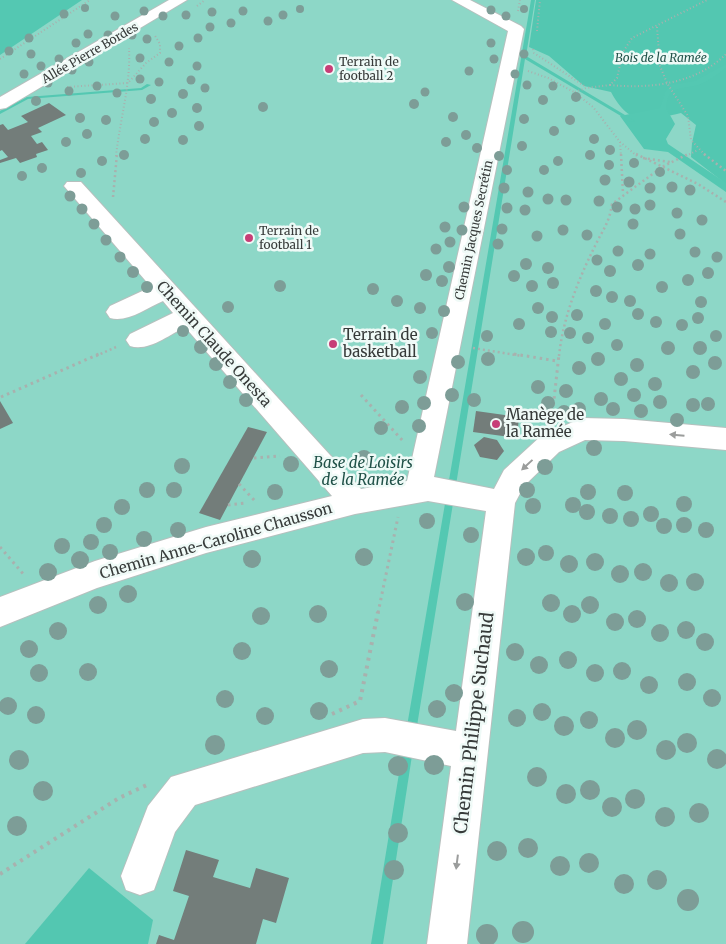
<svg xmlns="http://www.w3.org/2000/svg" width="726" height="944" font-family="Merriweather,serif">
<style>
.green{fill:#8dd7c7}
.forest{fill:#53c7b1}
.water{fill:#54c8b2}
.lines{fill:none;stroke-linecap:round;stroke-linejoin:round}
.stream{fill:#54c8b2;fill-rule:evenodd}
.building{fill:#737d7a}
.minor-casing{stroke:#b6c0be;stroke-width:2}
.path-far3{stroke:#a8b1ae;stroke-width:2;stroke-dasharray:1 2.5;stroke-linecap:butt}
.path-far2{stroke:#a8b1ae;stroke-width:2.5;stroke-dasharray:2 3;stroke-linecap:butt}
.path-far1{stroke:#a8b1ae;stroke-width:3;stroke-dasharray:2.5 4;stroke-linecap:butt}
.path{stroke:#a8b1ae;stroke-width:4;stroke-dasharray:3 5;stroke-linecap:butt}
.minor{fill:#fff;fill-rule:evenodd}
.tree{fill:#7d9d97}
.oneway{fill:#9b9d9c}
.poi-dot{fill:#c73e77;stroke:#effaf7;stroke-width:2}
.labels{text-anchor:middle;stroke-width:5;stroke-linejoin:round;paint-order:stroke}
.far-street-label{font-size:12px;fill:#373b3a;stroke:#effaf7}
.far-park-label{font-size:12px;font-style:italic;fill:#205148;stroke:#effaf7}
.far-poi-label{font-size:12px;fill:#373b3a;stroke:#effaf7;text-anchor:start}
.poi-label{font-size:15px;fill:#373b3a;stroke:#effaf7;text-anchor:start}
.street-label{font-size:15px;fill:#373b3a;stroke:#effaf7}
.park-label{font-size:15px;font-style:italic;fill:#205148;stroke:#effaf7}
.near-street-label{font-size:18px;fill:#373b3a;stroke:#effaf7}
</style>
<rect width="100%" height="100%" fill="#effaf7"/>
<!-- green -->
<rect class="green" x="0" y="0" width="726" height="944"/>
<!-- forest -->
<g class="forest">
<path d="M 536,0 L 726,0 L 726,184 L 691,157 L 692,143 L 696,125 L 681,113 C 646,121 629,126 611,92 L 584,86 L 549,56 L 529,47 Z"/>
<polygon points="89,868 153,920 148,944 25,944"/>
</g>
<!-- water -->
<g class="water">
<polygon points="0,0 82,0 0,55"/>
<path d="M 726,64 L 726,68 C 718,74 707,82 698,85 C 680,90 669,84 666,108 L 675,124 L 666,139 L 668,144 L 726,183 L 726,192 L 668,152 L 644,149 L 620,116 L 660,108 L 665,92 L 671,85 L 695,81 Z"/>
</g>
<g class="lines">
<!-- stream -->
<g class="stream">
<polygon points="531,0 535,0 526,56 635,121 631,122 525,59 416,732 414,735 411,737 408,735 406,732"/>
<polygon points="147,84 151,85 142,90 28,99 0,114 0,111 27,97 141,88"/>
<polygon points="408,744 411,746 413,749 383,944 371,944 403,749 405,746"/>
</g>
</g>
<!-- building -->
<g class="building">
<polygon points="49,103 66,115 38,128 42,132 31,136 37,144 42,142 48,150 36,154 37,157 20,163 16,158 0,163 0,160 8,157 2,150 0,151 0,125 3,124 8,130 28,122 21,116"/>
<polygon points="0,401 13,423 0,429"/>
<polygon points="476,411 519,417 517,438 473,432"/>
<polygon points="248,427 267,432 220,520 199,513"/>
<polygon points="484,437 497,440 504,451 497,460 480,457 474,445"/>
<polygon points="186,850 219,860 213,877 250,888 256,868 289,878 276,923 263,919 256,944 156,944 159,935 174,940 189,896 173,891"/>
</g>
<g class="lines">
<!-- minor casing -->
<g class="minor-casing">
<g id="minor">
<polygon points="169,0 187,0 6,108 0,109 0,97"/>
<path d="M 452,0 L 470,0 L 521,26 L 524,29 L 434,477 L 494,489 L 504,470 L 541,436 L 582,418 L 624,419 L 726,428 L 726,450 L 624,441 L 585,440 L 559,452 L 524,486 L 515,503 L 467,944 L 427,944 L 451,766 L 385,752 L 363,753 L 195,805 L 175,832 L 154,890 L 140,895 L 126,890 L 121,876 L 148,806 L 171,777 L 363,719 L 385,718 L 456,731 L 486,511 L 428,501 L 355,514 L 206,553 L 97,588 L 0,627 L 0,597 L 95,561 L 206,527 L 332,496 L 185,327 C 169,335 148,352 130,346 L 126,340 L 130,334 L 173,313 L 163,301 C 147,308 127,323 110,318 L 106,312 L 110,306 L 151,287 L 64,186 L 67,182 L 81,182 L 361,489 L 407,481 L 508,31 Z"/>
</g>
</g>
<!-- path-far3 -->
<g class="path-far3">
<polyline points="197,6 205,0"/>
<polyline points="518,11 520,0"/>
<polyline points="657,27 660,66 667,83 688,116 691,140 706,156"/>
<polyline points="537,31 540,0"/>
<polyline points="533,49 534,53 586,87"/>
<polyline points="0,59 90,0"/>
<polyline points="528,71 548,78 574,92 593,107 620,142 637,156"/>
<path d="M 610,85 C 650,89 696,84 726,54"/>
<polyline points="67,87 128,83 146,63 160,53 160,44 154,34"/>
<polyline points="575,92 586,88 610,85 617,78 623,52 632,38 707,0"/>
<polyline points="620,142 621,156"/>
<path d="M 116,156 C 120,119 131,84 129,48"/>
<polyline points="686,156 698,150"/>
</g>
<!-- path-far2 -->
<g class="path-far2">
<polyline points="621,154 623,194"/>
<polyline points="636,154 698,184 726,202"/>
<polyline points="704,154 726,171"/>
<polyline points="643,158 670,162"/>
<polyline points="113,197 117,154"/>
<polyline points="473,348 522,356"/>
<polyline points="96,356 116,347"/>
<path d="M 559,356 C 563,318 578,280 595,246 C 603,229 609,224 612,204 L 662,167 L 688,154"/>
</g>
<!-- path-far1 -->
<g class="path-far1">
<polyline points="514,354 557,361"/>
<polyline points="361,395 403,441"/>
<polyline points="1,397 99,354"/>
<polyline points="552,418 559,354"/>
<polyline points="254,458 280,456"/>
<polyline points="239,484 256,502"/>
<polyline points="228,505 245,503"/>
<polyline points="0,547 25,576"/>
<polyline points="378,613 398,517"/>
</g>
<!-- path -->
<g class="path">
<polyline points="332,714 360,701 378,612"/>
<polyline points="0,874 119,798 149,784"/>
</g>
<!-- minor -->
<use href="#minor" class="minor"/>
</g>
<!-- trees -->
<g class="tree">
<circle cx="85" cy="8" r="4"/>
<circle cx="300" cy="9" r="4"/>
<circle cx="524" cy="9" r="4"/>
<circle cx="491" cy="10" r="4.5"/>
<circle cx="144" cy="11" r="4.5"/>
<circle cx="243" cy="11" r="4.5"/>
<circle cx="212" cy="12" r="4.5"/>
<circle cx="64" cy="14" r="4.5"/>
<circle cx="186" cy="15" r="4.5"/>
<circle cx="283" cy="15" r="4.5"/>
<circle cx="115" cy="16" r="4.5"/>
<circle cx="163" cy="16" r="4.5"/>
<circle cx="506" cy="16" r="4.5"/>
<circle cx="268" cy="21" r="4.5"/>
<circle cx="231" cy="23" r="4.5"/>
<circle cx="210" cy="27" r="4.5"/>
<circle cx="88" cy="34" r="4.5"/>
<circle cx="108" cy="35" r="4.5"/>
<circle cx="132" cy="35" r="4.5"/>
<circle cx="29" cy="38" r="4.5"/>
<circle cx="198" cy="38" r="4.5"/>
<circle cx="147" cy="39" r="4.5"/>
<circle cx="76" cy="43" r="4.5"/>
<circle cx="491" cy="43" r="4.5"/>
<circle cx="179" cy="46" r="4.5"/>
<circle cx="9" cy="51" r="4.5"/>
<circle cx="31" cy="54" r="4.5"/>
<circle cx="524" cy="54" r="4.5"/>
<circle cx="140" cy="58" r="4.5"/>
<circle cx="59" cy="59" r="4.5"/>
<circle cx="494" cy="59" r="4.5"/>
<circle cx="89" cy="62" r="4.5"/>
<circle cx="169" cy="62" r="4.5"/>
<circle cx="41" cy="66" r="4.5"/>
<circle cx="197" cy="66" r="4.5"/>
<circle cx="72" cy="70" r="4.5"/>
<circle cx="469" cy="71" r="4.5"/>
<circle cx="24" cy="74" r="4.5"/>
<circle cx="515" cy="74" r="4.5"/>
<circle cx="140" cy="79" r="4.5"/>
<circle cx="191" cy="80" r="4.5"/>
<circle cx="159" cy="82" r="4.5"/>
<circle cx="48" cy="83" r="4.5"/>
<circle cx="527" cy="85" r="4.5"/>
<circle cx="97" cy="86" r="4.5"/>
<circle cx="553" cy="86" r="4.5"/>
<circle cx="205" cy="88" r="4.5"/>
<circle cx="69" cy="91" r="4.5"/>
<circle cx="425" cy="92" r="4.5"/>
<circle cx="117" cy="93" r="4.5"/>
<circle cx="183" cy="94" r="5"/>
<circle cx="576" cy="97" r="5"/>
<circle cx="151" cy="99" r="5"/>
<circle cx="543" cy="100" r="5"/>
<circle cx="36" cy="101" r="5"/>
<circle cx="414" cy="104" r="5"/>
<circle cx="263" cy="107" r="5"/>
<circle cx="197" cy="108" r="5"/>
<circle cx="172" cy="113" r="5"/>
<circle cx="453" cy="117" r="5"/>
<circle cx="80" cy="118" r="5"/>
<circle cx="524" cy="119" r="5"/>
<circle cx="106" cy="120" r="5"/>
<circle cx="570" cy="120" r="5"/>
<circle cx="154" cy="122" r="5"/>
<circle cx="199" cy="126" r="5"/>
<circle cx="554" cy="131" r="5"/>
<circle cx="87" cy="134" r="5"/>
<circle cx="466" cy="135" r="5"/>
<circle cx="145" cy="139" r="5"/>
<circle cx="594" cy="139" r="5"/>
<circle cx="183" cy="140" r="5"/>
<circle cx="66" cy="142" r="5"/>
<circle cx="446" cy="142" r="5"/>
<circle cx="522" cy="146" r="5"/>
<circle cx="477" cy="148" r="5"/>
<circle cx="610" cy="150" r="5"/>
<circle cx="124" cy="155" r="5"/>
<circle cx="590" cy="155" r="5"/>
<circle cx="499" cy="156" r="5"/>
<circle cx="102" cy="161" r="5"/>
<circle cx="558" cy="161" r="5"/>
<circle cx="634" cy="163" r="5"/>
<circle cx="609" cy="165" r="5"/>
<circle cx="42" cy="168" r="5"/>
<circle cx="507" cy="170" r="5"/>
<circle cx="544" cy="170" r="5"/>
<circle cx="660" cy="172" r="5"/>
<circle cx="81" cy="173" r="5"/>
<circle cx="22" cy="176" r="5"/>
<circle cx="605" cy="180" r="5.5"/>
<circle cx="629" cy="182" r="5.5"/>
<circle cx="672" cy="187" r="5.5"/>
<circle cx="504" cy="188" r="5.5"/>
<circle cx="650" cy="188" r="5.5"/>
<circle cx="690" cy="190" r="5.5"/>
<circle cx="528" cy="192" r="5.5"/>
<circle cx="70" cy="196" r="5.5"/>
<circle cx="548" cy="199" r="5.5"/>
<circle cx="566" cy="200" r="5.5"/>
<circle cx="599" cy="201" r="5.5"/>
<circle cx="650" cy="205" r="5.5"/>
<circle cx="464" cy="207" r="5.5"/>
<circle cx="617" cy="207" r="5.5"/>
<circle cx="507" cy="208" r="5.5"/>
<circle cx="82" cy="209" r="5.5"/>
<circle cx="635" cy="209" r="5.5"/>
<circle cx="525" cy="210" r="5.5"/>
<circle cx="677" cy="213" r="5.5"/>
<circle cx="702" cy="220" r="5.5"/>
<circle cx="94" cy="224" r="5.5"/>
<circle cx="633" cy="224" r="5.5"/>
<circle cx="445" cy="227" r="5.5"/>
<circle cx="502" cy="229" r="5.5"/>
<circle cx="462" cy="230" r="5.5"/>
<circle cx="563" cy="230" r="5.5"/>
<circle cx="680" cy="234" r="5.5"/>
<circle cx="587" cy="235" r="5.5"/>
<circle cx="537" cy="236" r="5.5"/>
<circle cx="106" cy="240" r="5.5"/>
<circle cx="450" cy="242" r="5.5"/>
<circle cx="498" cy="244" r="5.5"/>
<circle cx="436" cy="249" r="5.5"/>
<circle cx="618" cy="251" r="5.5"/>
<circle cx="695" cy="252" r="5.5"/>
<circle cx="650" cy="254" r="5.5"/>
<circle cx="120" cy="257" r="5.5"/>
<circle cx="717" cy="257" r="5.5"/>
<circle cx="597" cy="260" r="5.5"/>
<circle cx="526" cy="264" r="6"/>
<circle cx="638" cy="265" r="6"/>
<circle cx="449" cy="267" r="6"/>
<circle cx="548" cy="268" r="6"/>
<circle cx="610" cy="271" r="6"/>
<circle cx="133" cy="272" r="6"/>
<circle cx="708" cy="273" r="6"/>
<circle cx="426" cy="275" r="6"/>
<circle cx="514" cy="276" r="6"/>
<circle cx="688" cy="280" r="6"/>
<circle cx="442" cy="281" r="6"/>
<circle cx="553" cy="283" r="6"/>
<circle cx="280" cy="286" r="6"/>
<circle cx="532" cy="286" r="6"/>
<circle cx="147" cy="287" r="6"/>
<circle cx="662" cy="287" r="6"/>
<circle cx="373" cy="289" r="6"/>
<circle cx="596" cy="291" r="6"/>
<circle cx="612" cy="297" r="6"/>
<circle cx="397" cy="301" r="6"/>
<circle cx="630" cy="301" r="6"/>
<circle cx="701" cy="302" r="6"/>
<circle cx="228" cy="307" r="6"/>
<circle cx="420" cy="308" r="6"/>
<circle cx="538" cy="308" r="6"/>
<circle cx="444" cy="311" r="6"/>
<circle cx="638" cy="314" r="6"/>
<circle cx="577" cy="315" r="6"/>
<circle cx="552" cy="317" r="6"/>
<circle cx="698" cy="318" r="6"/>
<circle cx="656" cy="322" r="6"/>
<circle cx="519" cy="324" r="6"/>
<circle cx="605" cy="324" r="6"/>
<circle cx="682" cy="325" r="6"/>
<circle cx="183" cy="331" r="6"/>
<circle cx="551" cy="332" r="6"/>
<circle cx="432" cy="333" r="6"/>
<circle cx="570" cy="333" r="6"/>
<circle cx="487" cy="336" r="6"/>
<circle cx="716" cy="336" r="6"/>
<circle cx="588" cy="338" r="6"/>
<circle cx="617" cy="345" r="6"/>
<circle cx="201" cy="347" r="7"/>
<circle cx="668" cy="348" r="7"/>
<circle cx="700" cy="348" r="7"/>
<circle cx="488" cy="359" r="7"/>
<circle cx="598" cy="359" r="7"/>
<circle cx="458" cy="362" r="7"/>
<circle cx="715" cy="363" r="7"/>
<circle cx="216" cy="364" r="7"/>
<circle cx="637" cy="365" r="7"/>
<circle cx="579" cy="368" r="7"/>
<circle cx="693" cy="372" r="7"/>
<circle cx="420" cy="377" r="7"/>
<circle cx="621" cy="379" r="7"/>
<circle cx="230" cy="382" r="7"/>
<circle cx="655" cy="384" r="7"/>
<circle cx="538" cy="387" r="7"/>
<circle cx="566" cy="391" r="7"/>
<circle cx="452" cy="395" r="7"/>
<circle cx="634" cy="395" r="7"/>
<circle cx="601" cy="399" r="7"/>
<circle cx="246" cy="400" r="7"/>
<circle cx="474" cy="400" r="7"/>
<circle cx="660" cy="402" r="7"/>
<circle cx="424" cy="403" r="7"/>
<circle cx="548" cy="403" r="7"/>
<circle cx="708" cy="404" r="7"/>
<circle cx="693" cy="405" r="7"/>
<circle cx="402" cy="407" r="7"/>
<circle cx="579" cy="409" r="7"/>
<circle cx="613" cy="409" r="7"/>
<circle cx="641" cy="411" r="7"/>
<circle cx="564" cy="412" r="7"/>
<circle cx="677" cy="420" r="7"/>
<circle cx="419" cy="426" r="7"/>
<circle cx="381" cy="428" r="7"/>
<circle cx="594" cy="448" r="8"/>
<circle cx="364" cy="458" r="8"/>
<circle cx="291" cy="464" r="8"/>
<circle cx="182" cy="466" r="8"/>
<circle cx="545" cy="467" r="8"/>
<circle cx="147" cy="490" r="8"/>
<circle cx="174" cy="490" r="8"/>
<circle cx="527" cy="490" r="8"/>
<circle cx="275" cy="492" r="8"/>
<circle cx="588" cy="492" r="8"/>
<circle cx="625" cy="493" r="8"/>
<circle cx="684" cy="504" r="8"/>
<circle cx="573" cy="505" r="8"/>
<circle cx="533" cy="506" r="8"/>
<circle cx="122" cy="507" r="8"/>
<circle cx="587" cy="512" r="8"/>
<circle cx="651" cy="514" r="8"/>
<circle cx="610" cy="516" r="8"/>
<circle cx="631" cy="519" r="8"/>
<circle cx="427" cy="521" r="8"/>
<circle cx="104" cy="525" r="8"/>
<circle cx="684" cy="525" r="8"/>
<circle cx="664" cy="526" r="8"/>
<circle cx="178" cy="530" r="8"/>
<circle cx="706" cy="530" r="8"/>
<circle cx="471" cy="535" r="8"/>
<circle cx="144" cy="539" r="8"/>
<circle cx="91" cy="542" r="8"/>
<circle cx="62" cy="546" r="8"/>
<circle cx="110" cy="552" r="8"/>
<circle cx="546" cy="553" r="8"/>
<circle cx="364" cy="557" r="9"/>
<circle cx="526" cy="557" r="9"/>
<circle cx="252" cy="559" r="9"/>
<circle cx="80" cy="560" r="9"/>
<circle cx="595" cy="562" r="9"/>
<circle cx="569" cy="564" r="9"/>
<circle cx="48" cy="572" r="9"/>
<circle cx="643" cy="572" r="9"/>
<circle cx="620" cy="574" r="9"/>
<circle cx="695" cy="582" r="9"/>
<circle cx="669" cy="583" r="9"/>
<circle cx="128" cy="594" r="9"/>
<circle cx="465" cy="602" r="9"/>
<circle cx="551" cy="603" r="9"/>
<circle cx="98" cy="605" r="9"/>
<circle cx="590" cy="605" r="9"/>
<circle cx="318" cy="614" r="9"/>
<circle cx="572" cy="614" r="9"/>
<circle cx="261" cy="616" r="9"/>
<circle cx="637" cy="619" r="9"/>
<circle cx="615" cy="622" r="9"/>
<circle cx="686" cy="630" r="9"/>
<circle cx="58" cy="631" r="9"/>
<circle cx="660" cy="633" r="9"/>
<circle cx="705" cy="642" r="9"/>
<circle cx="29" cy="649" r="9"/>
<circle cx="242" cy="651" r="9"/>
<circle cx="515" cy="652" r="9"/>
<circle cx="568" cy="660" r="9"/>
<circle cx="539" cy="665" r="9"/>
<circle cx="329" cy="669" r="9"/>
<circle cx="622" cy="671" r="9"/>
<circle cx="88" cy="672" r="9"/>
<circle cx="39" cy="673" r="9"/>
<circle cx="595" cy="673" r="9"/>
<circle cx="687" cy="682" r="9"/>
<circle cx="649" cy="685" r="9"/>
<circle cx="454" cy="693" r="9"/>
<circle cx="712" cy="698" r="9"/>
<circle cx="225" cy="699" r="9"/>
<circle cx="8" cy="706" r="9"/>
<circle cx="437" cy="709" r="9"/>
<circle cx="319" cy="711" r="9"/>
<circle cx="542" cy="712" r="9"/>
<circle cx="36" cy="715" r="9"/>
<circle cx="265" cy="716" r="9"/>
<circle cx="517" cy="718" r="9"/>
<circle cx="589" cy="720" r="9"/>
<circle cx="564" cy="726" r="10"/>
<circle cx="637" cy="730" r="10"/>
<circle cx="615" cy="738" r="10"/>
<circle cx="687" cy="743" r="10"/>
<circle cx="215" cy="745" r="10"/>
<circle cx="666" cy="750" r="10"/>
<circle cx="717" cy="759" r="10"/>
<circle cx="19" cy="760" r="10"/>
<circle cx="434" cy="765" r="10"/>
<circle cx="398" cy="766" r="10"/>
<circle cx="537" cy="777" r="10"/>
<circle cx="590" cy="790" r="10"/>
<circle cx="43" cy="791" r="10"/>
<circle cx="566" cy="794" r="10"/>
<circle cx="635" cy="799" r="10"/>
<circle cx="612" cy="807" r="10"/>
<circle cx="699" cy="813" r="10"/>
<circle cx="665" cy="817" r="10"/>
<circle cx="17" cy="826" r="10"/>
<circle cx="398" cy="833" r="10"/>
<circle cx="528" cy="848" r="10"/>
<circle cx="497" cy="851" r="10"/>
<circle cx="589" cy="863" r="10"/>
<circle cx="560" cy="866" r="10"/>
<circle cx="394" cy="870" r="10"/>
<circle cx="657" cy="880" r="10"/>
<circle cx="624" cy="884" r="10"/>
<circle cx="688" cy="900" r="11"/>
<circle cx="523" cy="932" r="11"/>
<circle cx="487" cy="935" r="11"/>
</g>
<!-- one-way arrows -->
<defs><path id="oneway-solid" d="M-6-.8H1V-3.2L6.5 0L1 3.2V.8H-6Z" transform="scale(1.25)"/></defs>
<g class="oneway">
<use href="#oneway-solid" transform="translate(677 435) rotate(-175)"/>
<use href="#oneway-solid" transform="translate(527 465) rotate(137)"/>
<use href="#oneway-solid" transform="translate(457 862) rotate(97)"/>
</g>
<!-- markers -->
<g class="poi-dot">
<circle cx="329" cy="69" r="5"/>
<circle cx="249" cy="238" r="5"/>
<circle cx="333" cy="344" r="5"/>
<circle cx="496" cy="424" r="5"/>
</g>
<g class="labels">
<!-- far-street labels -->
<g class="far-street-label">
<text transform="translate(90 53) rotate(-30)" y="4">Allée Pierre Bordes</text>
<text transform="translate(474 230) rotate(-78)" y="4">Chemin Jacques Secrétin</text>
</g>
<!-- far-park labels -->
<g class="far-park-label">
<text x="661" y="62">Bois de la Ramée</text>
</g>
<!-- far-poi labels -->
<g class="far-poi-label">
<text x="339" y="66">Terrain de<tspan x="339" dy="14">football 2</tspan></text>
<text x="259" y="235">Terrain de<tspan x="259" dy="14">football 1</tspan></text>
</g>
<!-- poi labels -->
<g class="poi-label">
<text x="343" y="340">Terrain de<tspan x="343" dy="17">basketball</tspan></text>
<text x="506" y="420">Manège de<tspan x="506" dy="17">la Ramée</tspan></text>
</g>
<!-- street labels -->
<g class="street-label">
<text transform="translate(214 344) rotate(48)" y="5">Chemin Claude Onesta</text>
<text transform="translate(216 541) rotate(-16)" y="5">Chemin Anne-Caroline Chausson</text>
</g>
<!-- park labels -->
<g class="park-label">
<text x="363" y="468">Base de Loisirs<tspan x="363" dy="17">de la Ramée</tspan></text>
</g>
<!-- near-street labels -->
<g class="near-street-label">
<text transform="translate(474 723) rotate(-83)" y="6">Chemin Philippe Suchaud</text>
</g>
</g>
</svg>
